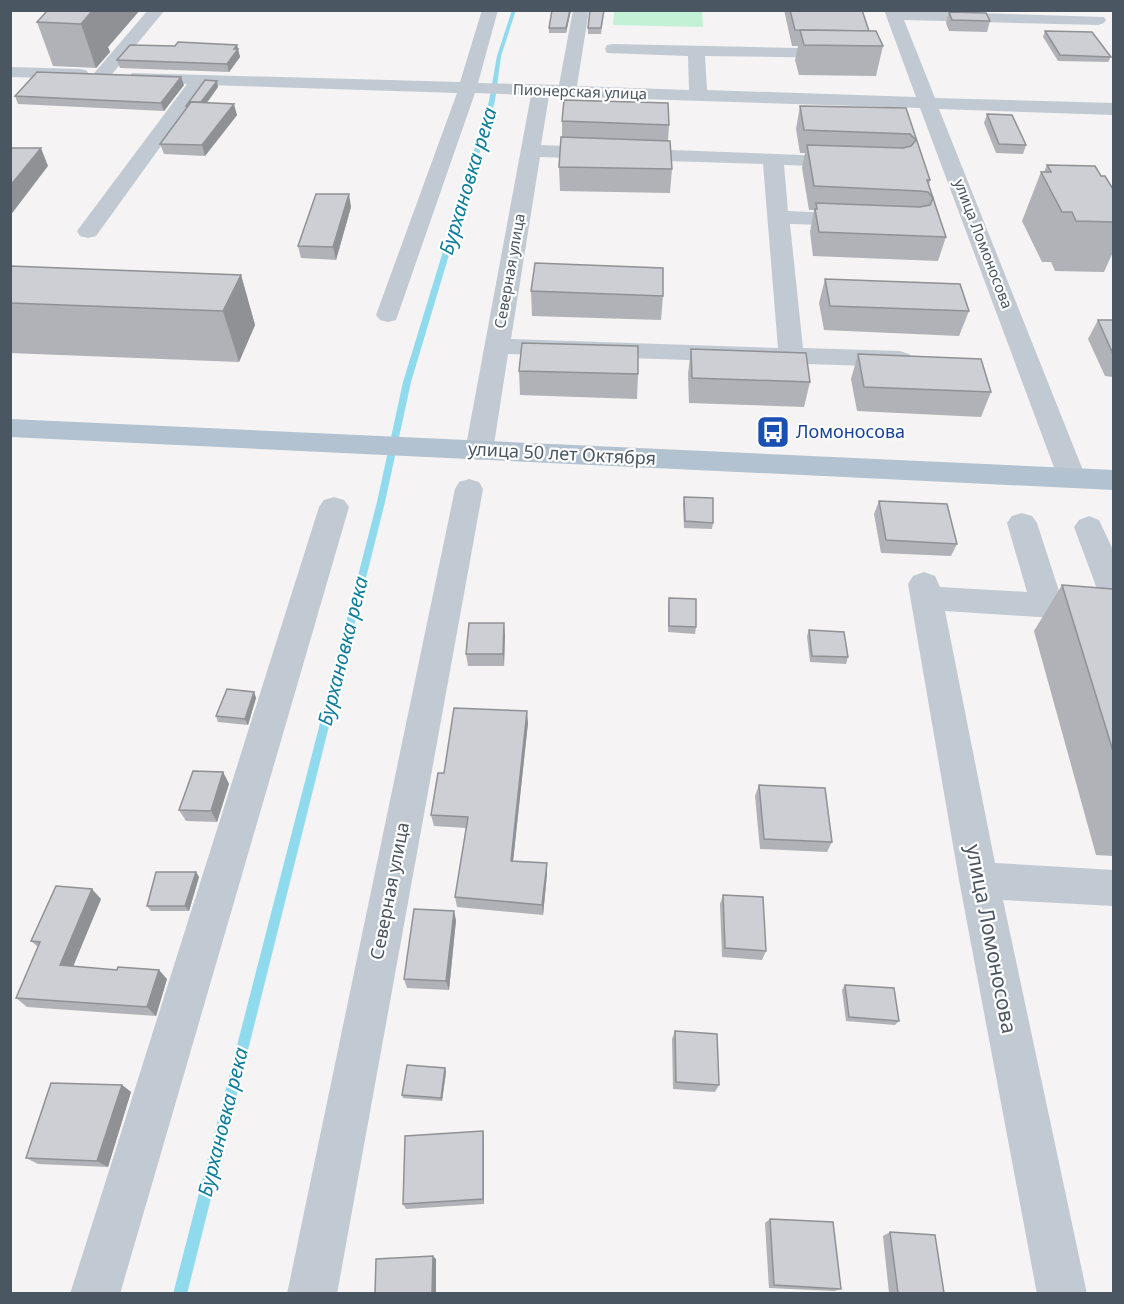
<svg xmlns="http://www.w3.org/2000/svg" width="1124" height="1304" font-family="'Noto Sans',sans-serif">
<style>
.green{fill:#c3f1d5}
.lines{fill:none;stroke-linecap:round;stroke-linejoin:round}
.stream{fill:#90daee;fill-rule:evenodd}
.minor{fill:#c1cad2;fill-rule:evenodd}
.major{fill:#b3c2d1;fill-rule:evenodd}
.wall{fill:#b0b2b7}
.shaded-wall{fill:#909195}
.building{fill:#cdcfd5;stroke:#909195;stroke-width:1.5}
.labels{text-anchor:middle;stroke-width:4.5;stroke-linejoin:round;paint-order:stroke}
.far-street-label{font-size:15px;fill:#4a5661;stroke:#fff}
.transit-label{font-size:18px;fill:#164399;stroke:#fff;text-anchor:start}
.street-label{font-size:18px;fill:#4a5661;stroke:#fff}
.water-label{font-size:20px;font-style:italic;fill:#0c7c9b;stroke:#fff}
.near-street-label{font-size:21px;fill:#4a5661;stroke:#fff}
</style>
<rect width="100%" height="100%" fill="#f5f3f3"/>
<!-- green -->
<polygon class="green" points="702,11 703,27 613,25 614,11"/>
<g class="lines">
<!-- stream -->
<polygon class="stream" points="512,10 516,10 501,56 495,101 411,382 385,502 187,1294 173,1294 377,502 403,382 489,101 497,56"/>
<!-- minor -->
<g class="minor">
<polygon points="148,10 165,10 108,79 96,79 93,75 96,71"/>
<path d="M 482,10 L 498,10 L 478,83 L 559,85 L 573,10 L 589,10 L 577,86 L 689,90 L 688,56 L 607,53 L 605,49 L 607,45 L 613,44 L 841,49 L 847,50 L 850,54 L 847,58 L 705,56 L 707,90 L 916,97 L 884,10 L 1104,17 L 1106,20 L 1104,23 L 1098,25 L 904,20 L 935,98 L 1114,103 L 1114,115 L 939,109 L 1086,478 L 1082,485 L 1072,488 L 1062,485 L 1058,478 L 920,108 L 549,96 L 541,145 L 854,157 L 857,161 L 854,165 L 847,167 L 784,165 L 788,211 L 857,214 L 865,215 L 868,220 L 865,225 L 857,226 L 790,224 L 803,348 L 900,351 L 909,354 L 913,359 L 909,364 L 900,367 L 508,354 L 493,451 L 489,457 L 479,460 L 469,457 L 465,451 L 531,95 L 475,93 L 396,320 L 388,322 L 380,320 L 376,315 L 457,93 L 205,85 L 96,236 L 88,238 L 80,236 L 77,231 L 187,84 L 138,82 L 132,81 L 129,77 L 132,73 L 460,82 ZM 540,157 L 763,164 L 778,348 L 511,339 Z"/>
<polygon points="10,67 80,69 86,70 89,74 86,78 80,79 10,77"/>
<polygon points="469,479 479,482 483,489 337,1294 287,1294 455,489 459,482"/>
<polygon points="334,497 344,500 349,507 120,1294 70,1294 319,507 324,500"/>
<polygon points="1022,513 1032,516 1037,523 1060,594 1100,597 1074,527 1079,520 1089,516 1099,520 1114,552 1114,622 945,611 995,863 1114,870 1114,906 1003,900 1087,1294 1037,1294 959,880 908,584 913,576 924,572 935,576 940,587 1027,592 1007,523 1012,516"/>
</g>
<!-- major -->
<polygon class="major" points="10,419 1114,470 1114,490 10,437"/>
</g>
<!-- wall -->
<g class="wall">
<polygon points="140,10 108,47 110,52 96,68 53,66 37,22"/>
<polygon points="571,10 566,33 549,33 549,28"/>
<polygon points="604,10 601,34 588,34 588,28"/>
<polygon points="784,10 862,10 869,31 883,46 876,76 799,75 795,60 798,46 792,46"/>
<polygon points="949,12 990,21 987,32 949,31 946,23"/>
<polygon points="1045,31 1111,57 1108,62 1058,61 1043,37"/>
<polygon points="237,45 240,57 229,72 120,68 117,60 175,46"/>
<polygon points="184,85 164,111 18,104 15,96"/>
<polygon points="218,87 207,103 237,115 205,156 164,154 160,144 187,108 186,106"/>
<polygon points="800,106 906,108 930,180 929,185 933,198 931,203 946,237 938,261 813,256 810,232 814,210 809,210 802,168 805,153 800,153 796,129"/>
<polygon points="987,114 1026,145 1023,154 996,153 984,123"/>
<polygon points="562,121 669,125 668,141 672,169 670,193 560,191 559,167 562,137"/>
<polygon points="1047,165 1101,176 1113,189 1113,252 1104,272 1055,271 1051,262 1042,262 1022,221 1041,172 1044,172"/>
<polygon points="351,207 336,260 301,258 298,246"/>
<polygon points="10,266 241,275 255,325 239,362 10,353"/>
<polygon points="825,279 969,311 959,336 824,330 819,303"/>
<polygon points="531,291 663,296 661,320 532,316"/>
<polygon points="1098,320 1113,320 1113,377 1105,376 1088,339"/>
<polygon points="691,349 810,382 804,407 689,403 688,374"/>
<polygon points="858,354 991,392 981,417 857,411 851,379"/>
<polygon points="519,371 638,374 637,399 520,395"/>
<polygon points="684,497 713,523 712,529 684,528 683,504"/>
<polygon points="879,501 957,544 951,556 881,553 874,514"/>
<polygon points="1062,585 1113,589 1113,856 1096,855 1034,631"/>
<polygon points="669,598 696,627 695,634 668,632 668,604"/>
<polygon points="809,630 848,657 846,664 810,662 807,636"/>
<polygon points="505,635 504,666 468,666 466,654"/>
<polygon points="254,692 256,698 248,725 218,722 216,716"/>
<polygon points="528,723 513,861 547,874 543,915 457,907 455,897 466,828 434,826 431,815 444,773"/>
<polygon points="223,772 229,784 217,822 186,821 179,810"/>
<polygon points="759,785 832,842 827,852 760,849 755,796"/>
<polygon points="196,872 199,877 189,911 151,911 147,906"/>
<polygon points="723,895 766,951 762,960 722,957 720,904"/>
<polygon points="101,899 73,966 167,979 156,1016 27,1007 16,998 38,947 31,941"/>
<polygon points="456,920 449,990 407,988 404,979"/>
<polygon points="845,985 899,1021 895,1025 846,1021 842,990"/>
<polygon points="675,1031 719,1085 715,1092 673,1089 672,1039"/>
<polygon points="445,1068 446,1072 442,1101 403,1098 402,1095"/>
<polygon points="122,1085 131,1092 108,1167 38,1164 26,1158"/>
<polygon points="483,1131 484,1137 484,1204 406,1209 403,1204"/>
<polygon points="770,1219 841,1289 834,1291 769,1288 765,1223"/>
<polygon points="890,1232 944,1293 889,1293 883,1236"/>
</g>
<!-- shaded-wall -->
<g class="shaded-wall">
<polygon points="91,10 140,10 108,47 110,52 96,68 81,24"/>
<polygon points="570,10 571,10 566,33 566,28"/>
<polygon points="237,45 240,57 229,72 227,64 234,49"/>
<polygon points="181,77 184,85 164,111 161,103"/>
<polygon points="217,81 218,87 200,112 198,106"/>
<polygon points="234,104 237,115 205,156 202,145"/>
<polygon points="41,148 48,166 10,216 10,186"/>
<polygon points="349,194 351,207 336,260 333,247"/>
<polygon points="241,275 255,325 239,362 223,311"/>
<polygon points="504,623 505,635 504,666 503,654"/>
<polygon points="254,692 256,698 248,725 245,719"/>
<polygon points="527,711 528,723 512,871 511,861"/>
<polygon points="223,772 229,784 217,822 211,811"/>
<polygon points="547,863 547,874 543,915 542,905"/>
<polygon points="196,872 199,877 189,911 185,906"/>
<polygon points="92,889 101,899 70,974 60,965"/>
<polygon points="454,911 456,920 449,990 446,981"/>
<polygon points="159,970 167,979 156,1016 147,1007"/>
<polygon points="445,1068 446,1072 442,1101 441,1098"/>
<polygon points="122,1085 131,1092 108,1167 97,1161"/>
<polygon points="483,1131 484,1137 484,1204 483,1199"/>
<polygon points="433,1256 436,1259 436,1293 432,1293"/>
</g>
<!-- building -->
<g class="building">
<polygon points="48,10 93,10 81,24 37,22"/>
<polygon points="552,10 570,10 566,28 549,28"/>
<polygon points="590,10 604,10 601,28 588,28"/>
<polygon points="790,10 862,10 869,31 795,30"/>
<polygon points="949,12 986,13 990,21 952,20"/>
<polygon points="800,30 876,31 883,46 804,45"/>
<polygon points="1045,31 1092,32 1111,57 1060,55"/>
<polygon points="178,42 237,45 234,49 238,49 227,64 117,60 130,45 175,46"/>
<polygon points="37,72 181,77 161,103 15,96"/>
<polygon points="205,80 217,81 201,102 191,102 188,106 186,106"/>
<polygon points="564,100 668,103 669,125 562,121"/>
<polygon points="191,102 234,104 202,145 160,144"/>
<polygon points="800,106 906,108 930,180 927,180 933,198 928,192 920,191 814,186 807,145 903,148 911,146 916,140 910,134 804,130"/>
<polygon points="987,114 1012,115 1026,145 999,144"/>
<polygon points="561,137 670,141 672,169 559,167"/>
<polygon points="10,148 41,148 10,186"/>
<polygon points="1047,165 1095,166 1101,176 1105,176 1113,189 1113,222 1076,221 1072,212 1062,212 1041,172 1051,172"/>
<polygon points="316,194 349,194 333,247 298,246"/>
<polygon points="933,198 946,237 819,232 815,209 817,209 816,203 920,207 930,205"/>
<polygon points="535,263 663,268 663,296 531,291"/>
<polygon points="10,266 241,275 223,311 10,303"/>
<polygon points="825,279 960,284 969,311 830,306"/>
<polygon points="1098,320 1113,320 1113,354"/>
<polygon points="522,343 638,346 638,374 519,371"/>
<polygon points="691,349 806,353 810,382 692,378"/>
<polygon points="858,354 981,359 991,392 864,387"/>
<polygon points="684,497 713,498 713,523 685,521"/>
<polygon points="879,501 947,504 957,544 886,540"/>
<polygon points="1062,585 1113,589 1113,751"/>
<polygon points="669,598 696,599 696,627 669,626"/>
<polygon points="469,623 504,623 503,654 466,654"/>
<polygon points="809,630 844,632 848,657 812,656"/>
<polygon points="227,689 254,692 245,719 216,716"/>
<polygon points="454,708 527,711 511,861 547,863 542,905 455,897 468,817 431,815 438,773 444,773"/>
<polygon points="193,771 223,772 211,811 179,810"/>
<polygon points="759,785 825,788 832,842 764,839"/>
<polygon points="156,872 196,872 185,906 147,906"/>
<polygon points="56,886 92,889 60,965 117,970 118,967 159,970 147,1007 16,998 40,942 31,941"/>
<polygon points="723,895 763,897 766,951 725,948"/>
<polygon points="414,909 454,911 446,981 404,979"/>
<polygon points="845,985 894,988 899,1021 849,1017"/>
<polygon points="675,1031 717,1034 719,1085 676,1082"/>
<polygon points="407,1065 445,1068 441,1098 402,1095"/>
<polygon points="51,1083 122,1085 97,1161 26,1158"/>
<polygon points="483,1131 483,1199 403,1204 405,1136"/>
<polygon points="770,1219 833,1222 841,1289 774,1285"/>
<polygon points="890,1232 935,1235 944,1293 898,1293"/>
<polygon points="433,1256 432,1293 375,1293 376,1259"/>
</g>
<!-- icons -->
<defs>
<g id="bus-square" transform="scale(1.725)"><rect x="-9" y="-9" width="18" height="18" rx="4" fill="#1a4fb4" stroke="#fff"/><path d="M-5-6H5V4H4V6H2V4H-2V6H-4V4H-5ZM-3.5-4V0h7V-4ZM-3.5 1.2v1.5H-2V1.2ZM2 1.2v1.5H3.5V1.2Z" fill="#fff"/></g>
</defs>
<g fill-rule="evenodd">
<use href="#bus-square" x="773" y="432"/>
</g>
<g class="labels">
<!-- far-street labels -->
<g class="far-street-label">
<text transform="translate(580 92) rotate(2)" y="5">Пионерская улица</text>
<text transform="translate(983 244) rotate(69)" y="5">улица Ломоносова</text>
<text transform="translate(510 271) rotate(-80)" y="5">Северная улица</text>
</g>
<!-- transit labels -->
<g class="transit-label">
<text x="796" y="438">Ломоносова</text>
</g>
<!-- street labels -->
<g class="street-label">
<text transform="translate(562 454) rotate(3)" y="6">улица 50 лет Октября</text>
<text transform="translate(390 891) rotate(-79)" y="6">Северная улица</text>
</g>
<!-- water labels -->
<g class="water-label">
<text transform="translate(468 181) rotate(-73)" y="7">Бурхановка река</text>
<text transform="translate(343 651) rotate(-76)" y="7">Бурхановка река</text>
<text transform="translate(223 1122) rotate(-76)" y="7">Бурхановка река</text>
</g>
<!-- near-street labels -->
<g class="near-street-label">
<text transform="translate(991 939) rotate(79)" y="7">улица Ломоносова</text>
</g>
</g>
<!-- border -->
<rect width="1124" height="1304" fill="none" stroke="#4a5661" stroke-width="24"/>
</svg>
